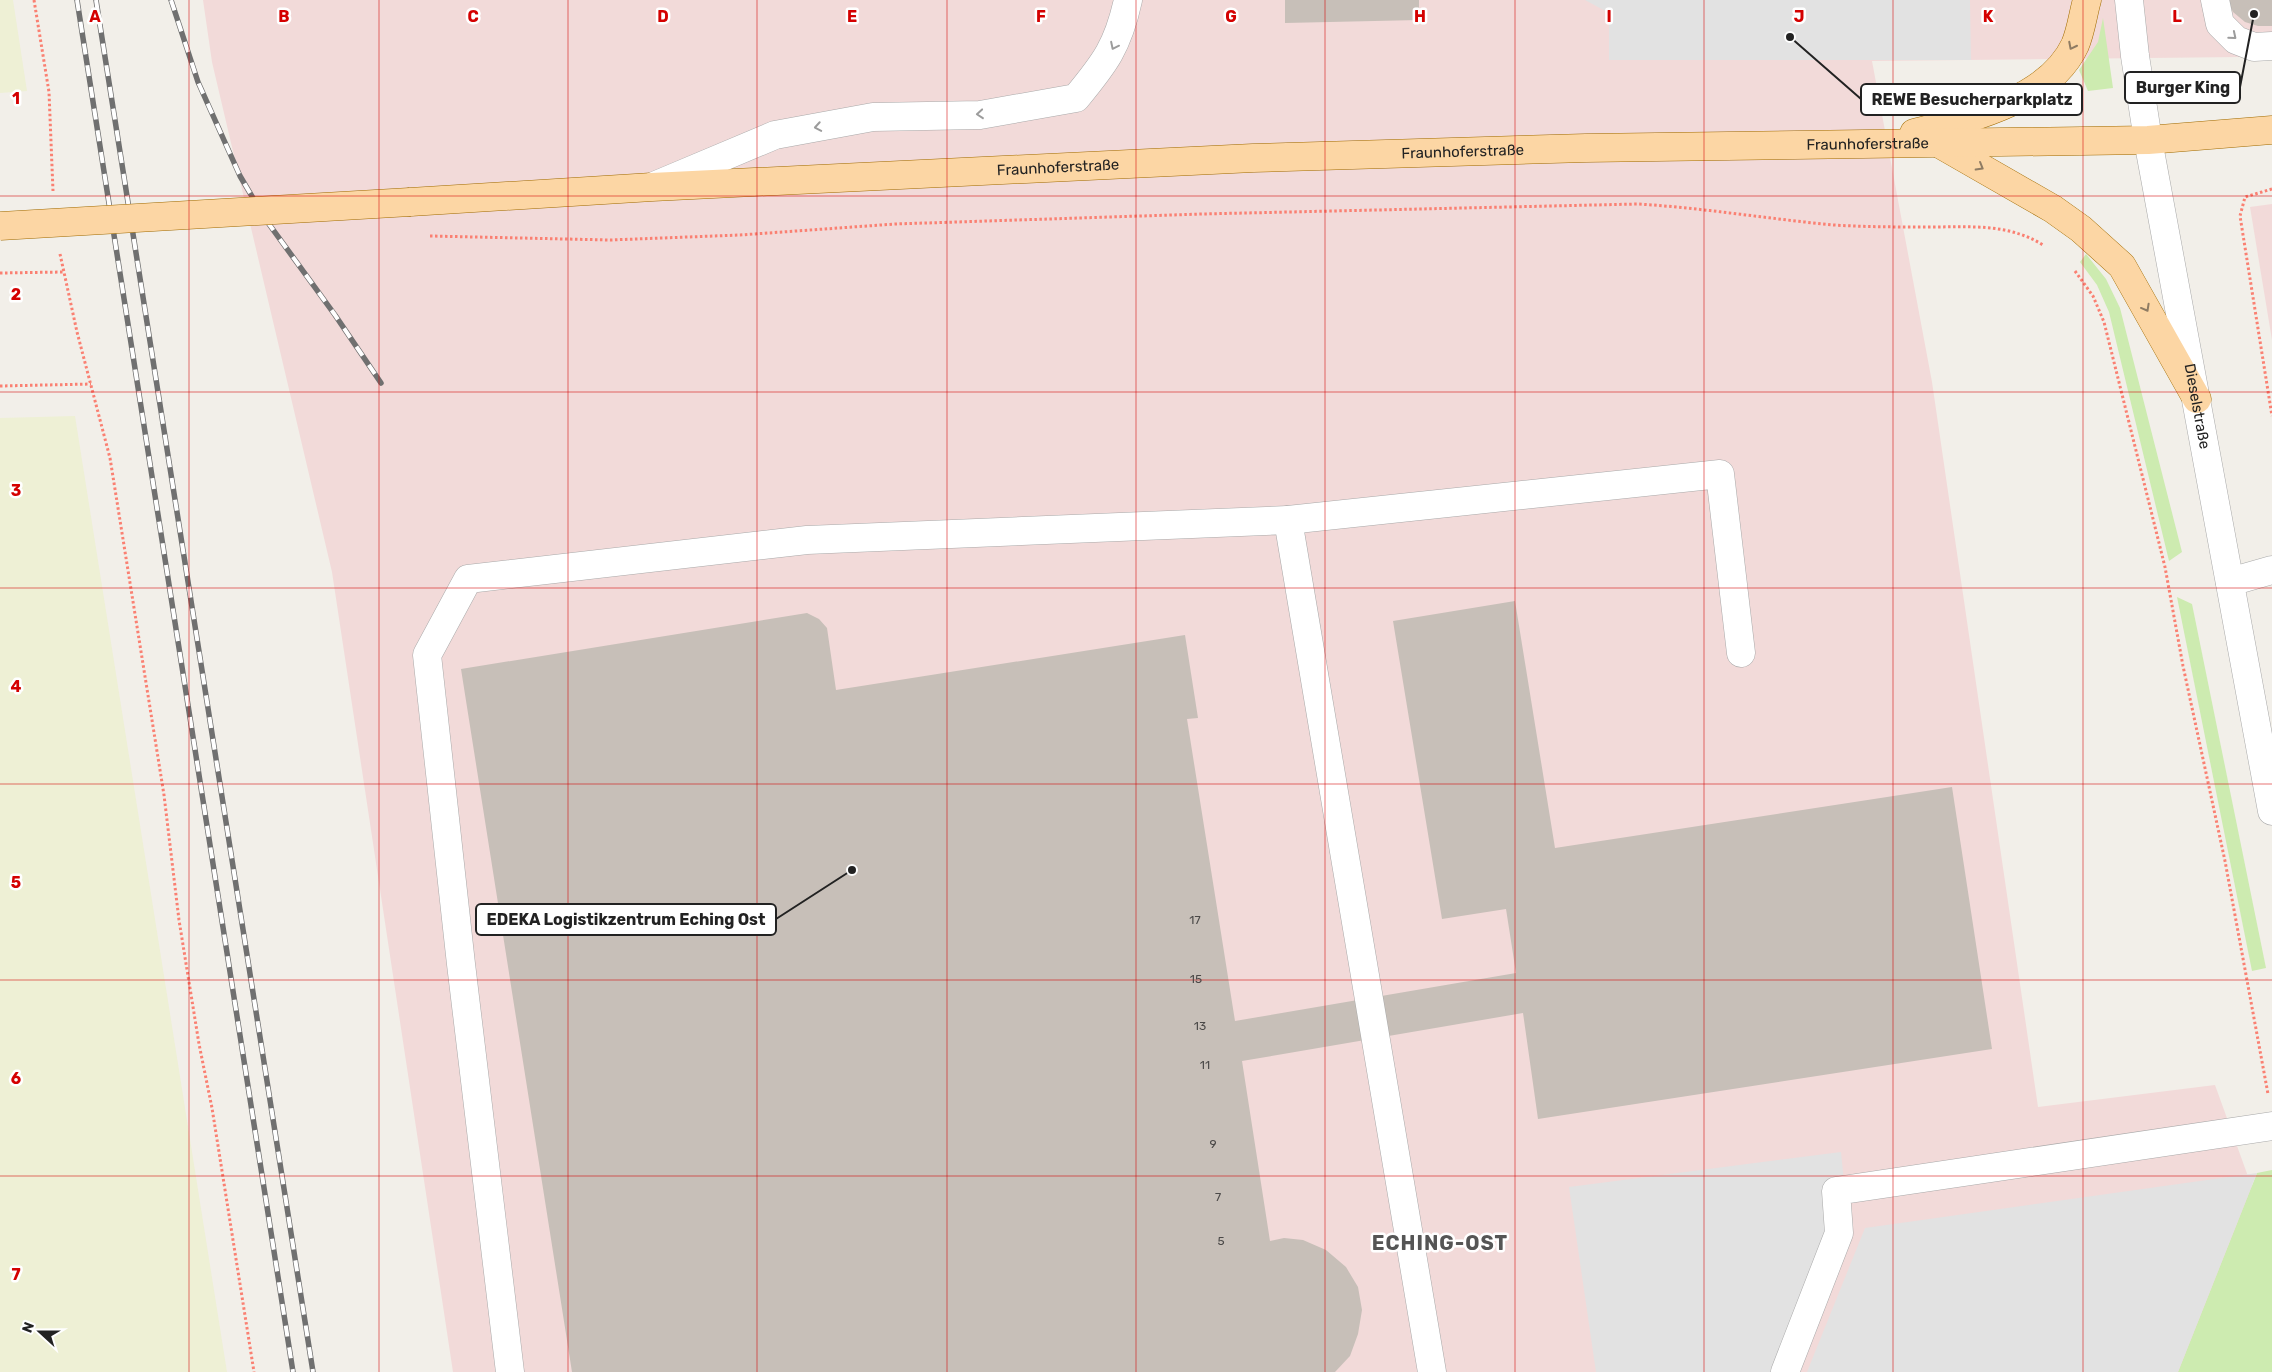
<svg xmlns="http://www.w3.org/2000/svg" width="2272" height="1372" font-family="Rubik,sans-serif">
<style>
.commercial{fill:#f2dad9}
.farmland{fill:#eef0d5}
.grass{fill:#cdebb0}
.parking{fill:#e2e2e2}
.building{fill:#c7bfb8}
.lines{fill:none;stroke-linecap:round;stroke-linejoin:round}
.minor-casing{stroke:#a9a9a9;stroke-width:29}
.major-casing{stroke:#a06b00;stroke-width:29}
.path{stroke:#fa8072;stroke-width:3;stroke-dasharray:2.5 2.5;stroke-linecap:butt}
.minor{stroke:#fff;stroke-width:28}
.major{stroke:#fcd6a4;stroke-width:28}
.rail-casing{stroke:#707070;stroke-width:5.5}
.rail{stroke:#fff;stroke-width:4;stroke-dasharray:11;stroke-linecap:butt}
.major-bridge-casing{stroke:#a06b00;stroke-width:29;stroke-linecap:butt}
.major-bridge{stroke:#fcd6a4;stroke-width:28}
.oneway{stroke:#9c9c9c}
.oneway2{stroke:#8f7c63}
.grid{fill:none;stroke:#d40000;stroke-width:1;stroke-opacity:0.55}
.labels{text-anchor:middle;stroke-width:5;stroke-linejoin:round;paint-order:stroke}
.number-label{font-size:12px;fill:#4b4948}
.street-label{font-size:15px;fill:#222;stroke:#fff}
.district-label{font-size:20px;font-weight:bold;letter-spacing:1px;fill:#555;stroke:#fff}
.grid-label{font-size:16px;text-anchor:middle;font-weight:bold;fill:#d40000;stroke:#fff;stroke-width:5;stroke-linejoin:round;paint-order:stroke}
.leader{fill:none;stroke:#222;stroke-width:2}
.callout-dot{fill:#222;stroke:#fff;stroke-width:2}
.callout{fill:#fff;stroke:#222;stroke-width:2}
.callout-label{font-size:16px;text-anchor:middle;font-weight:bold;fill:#222}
</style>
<rect width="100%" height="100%" fill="#f2efe9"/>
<!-- commercial -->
<g class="commercial">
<polygon points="203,0 2272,0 2272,53 2241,57 1872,61 1932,382 2038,1107 2215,1085 2271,1240 2272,1372 453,1372 332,572 212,62"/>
<polygon points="2272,204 2272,340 2250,207"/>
</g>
<!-- farmland -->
<g class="farmland">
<polygon points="0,0 13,0 27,91 0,93"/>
<polygon points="75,416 227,1372 0,1372 0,418"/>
</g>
<!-- grass -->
<g class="grass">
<polygon points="2103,18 2113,88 2088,91 2079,70 2098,42"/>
<polygon points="2086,254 2106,279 2120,308 2182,552 2169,561 2109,312 2097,285 2080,262"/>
<polygon points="2177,597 2192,604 2266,968 2252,971"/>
<polygon points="2272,1170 2272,1372 2178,1372 2257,1173"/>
</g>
<!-- parking -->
<g class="parking">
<polygon points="1585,0 1970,0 1971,60 1609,60 1609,13"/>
<polygon points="1841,1152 1849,1233 1794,1372 1596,1372 1569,1187"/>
<polygon points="2257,1173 2178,1372 1807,1372 1865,1228"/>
</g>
<!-- building -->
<g class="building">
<polygon points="1285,0 1419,0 1419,20 1285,23"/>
<polygon points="2227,0 2272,0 2272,26 2258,26 2245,22 2233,12"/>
<polygon points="1515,601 1555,848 1952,787 1992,1049 1538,1119 1523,1013 1242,1061 1270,1241 1284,1238 1303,1240 1326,1250 1346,1267 1358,1287 1362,1310 1358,1334 1350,1356 1335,1372 572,1372 461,669 807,613 819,619 827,628 836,690 1185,635 1198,718 1187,719 1235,1021 1516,973 1506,909 1442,919 1393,621"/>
</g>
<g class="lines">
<!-- minor casing -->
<g class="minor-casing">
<g id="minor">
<path id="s1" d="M 2129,0 L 2135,56 L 2148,140 L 2272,811"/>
<polyline points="2215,0 2220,24 2236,40 2254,47 2272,46"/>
<path d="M 654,186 L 775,135 L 873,117 L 980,115 L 1076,98 C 1105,63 1118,46 1128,0"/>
<polyline points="1288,520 1720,474 1741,653"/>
<polyline points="2230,582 2272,570"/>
<polyline points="510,1372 461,964 427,655 468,579 807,540 1288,520 1432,1372"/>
<polyline points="1785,1372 1839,1233 1836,1191 2272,1126"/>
</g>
</g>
<!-- major casing -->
<g class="major-casing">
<g id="major">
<path d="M 1914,133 C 1968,119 2049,101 2075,45 C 2081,31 2083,14 2087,0"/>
<polyline points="1938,143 2053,209 2081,229 2122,266 2197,399"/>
<path id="s2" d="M 410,202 L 652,187 L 1253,158 L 1586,148 L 2148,140 L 2272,130"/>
</g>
</g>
<!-- path -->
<g class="path">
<polyline points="34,0 49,92 53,191"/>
<polyline points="2272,189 2245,197 2240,216 2272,416"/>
<path d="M 430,236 L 610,240 L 740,235 L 895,224 L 1202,214 L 1638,204 C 1704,208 1769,219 1834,225 C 1866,227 1897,227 1929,227 C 1969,227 2008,223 2043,245"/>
<polyline points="60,254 77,332 110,458 164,795 179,920 199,1044 212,1108 254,1372"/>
<polyline points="2075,271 2093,296 2104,322 2165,567 2183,666 2225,861 2268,1094"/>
<polyline points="0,273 63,272"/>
<polyline points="0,386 91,384"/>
</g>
<!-- minor -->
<use href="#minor" class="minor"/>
<!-- major -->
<use href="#major" class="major"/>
<!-- rail casing -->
<g class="rail-casing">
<g id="rail">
<polyline points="77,0 293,1372"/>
<polyline points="96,0 313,1372"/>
<polyline points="171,0 198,82 240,176 266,220 335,315 381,383"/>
</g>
</g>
<!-- rail -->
<use href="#rail" class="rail"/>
<!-- major-bridge casing -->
<g class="major-bridge-casing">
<polyline id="major-bridge" points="0,226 410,202"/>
</g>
<!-- major-bridge -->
<use href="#major-bridge" class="major-bridge"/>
</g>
<!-- one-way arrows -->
<defs><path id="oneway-chevron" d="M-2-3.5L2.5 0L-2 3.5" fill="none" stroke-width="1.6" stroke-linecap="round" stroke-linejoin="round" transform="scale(1.25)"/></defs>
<g class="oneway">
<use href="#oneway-chevron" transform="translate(2233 36) rotate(40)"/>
<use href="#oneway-chevron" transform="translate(1114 46) rotate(116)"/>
<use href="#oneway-chevron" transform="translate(980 114) rotate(175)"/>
<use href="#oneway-chevron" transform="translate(818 127) rotate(170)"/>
</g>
<g class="oneway2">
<use href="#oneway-chevron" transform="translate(2072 46) rotate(117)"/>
<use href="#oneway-chevron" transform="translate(1980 167) rotate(30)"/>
<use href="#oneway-chevron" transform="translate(2146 308) rotate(61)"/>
</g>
<!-- grid -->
<path class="grid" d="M 189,0 L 189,1372M 379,0 L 379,1372M 568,0 L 568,1372M 757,0 L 757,1372M 947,0 L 947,1372M 1136,0 L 1136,1372M 1325,0 L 1325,1372M 1515,0 L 1515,1372M 1704,0 L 1704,1372M 1893,0 L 1893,1372M 2083,0 L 2083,1372M 0,196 L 2272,196M 0,392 L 2272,392M 0,588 L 2272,588M 0,784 L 2272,784M 0,980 L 2272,980M 0,1176 L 2272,1176"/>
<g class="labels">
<!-- number labels -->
<g class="number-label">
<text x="1195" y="924">17</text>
<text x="1196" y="983">15</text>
<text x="1200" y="1030">13</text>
<text x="1205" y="1069">11</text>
<text x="1213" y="1148">9</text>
<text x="1218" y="1201">7</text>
<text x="1221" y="1245">5</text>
</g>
<!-- street labels -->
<g class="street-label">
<text dy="5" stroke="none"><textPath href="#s2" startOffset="1459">Fraunhoferstraße</textPath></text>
<text dy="5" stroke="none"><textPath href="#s2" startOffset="1054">Fraunhoferstraße</textPath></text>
<text dy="5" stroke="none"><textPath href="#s2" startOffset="649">Fraunhoferstraße</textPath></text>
<text dy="5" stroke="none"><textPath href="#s1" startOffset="412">Dieselstraße</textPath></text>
</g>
<!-- district labels -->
<g class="district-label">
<text x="1440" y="1250">ECHING-OST</text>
</g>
</g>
<g class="grid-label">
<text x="95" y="22">A</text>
<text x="284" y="22">B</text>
<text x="473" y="22">C</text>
<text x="663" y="22">D</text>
<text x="852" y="22">E</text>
<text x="1041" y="22">F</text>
<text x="1231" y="22">G</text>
<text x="1420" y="22">H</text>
<text x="1609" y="22">I</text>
<text x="1799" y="22">J</text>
<text x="1988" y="22">K</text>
<text x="2177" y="22">L</text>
<text x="16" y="104">1</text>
<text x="16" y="300">2</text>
<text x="16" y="496">3</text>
<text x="16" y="692">4</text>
<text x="16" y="888">5</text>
<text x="16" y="1084">6</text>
<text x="16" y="1280">7</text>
</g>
<!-- callouts -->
<path class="leader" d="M2254 14L2240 87M1790 37L1861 99M852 870L776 919"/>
<g class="callout-dot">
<circle cx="2254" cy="14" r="5"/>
<circle cx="1790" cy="37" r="5"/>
<circle cx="852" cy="870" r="5"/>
</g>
<g class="callout">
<rect x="2125" y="72" width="115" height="31" rx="5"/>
<rect x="1861" y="84" width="221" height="31" rx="5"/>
<rect x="476" y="904" width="300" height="31" rx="5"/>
</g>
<g class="callout-label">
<text x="2183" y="93">Burger King</text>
<text x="1972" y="105">REWE Besucherparkplatz</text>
<text x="626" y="925">EDEKA Logistikzentrum Eching Ost</text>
</g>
<!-- north arrow -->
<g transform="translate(40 1332) rotate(291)" stroke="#ffffff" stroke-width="4" paint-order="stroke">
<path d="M0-4L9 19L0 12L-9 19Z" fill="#222222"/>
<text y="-8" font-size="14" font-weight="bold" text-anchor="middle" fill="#222222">N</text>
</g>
</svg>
